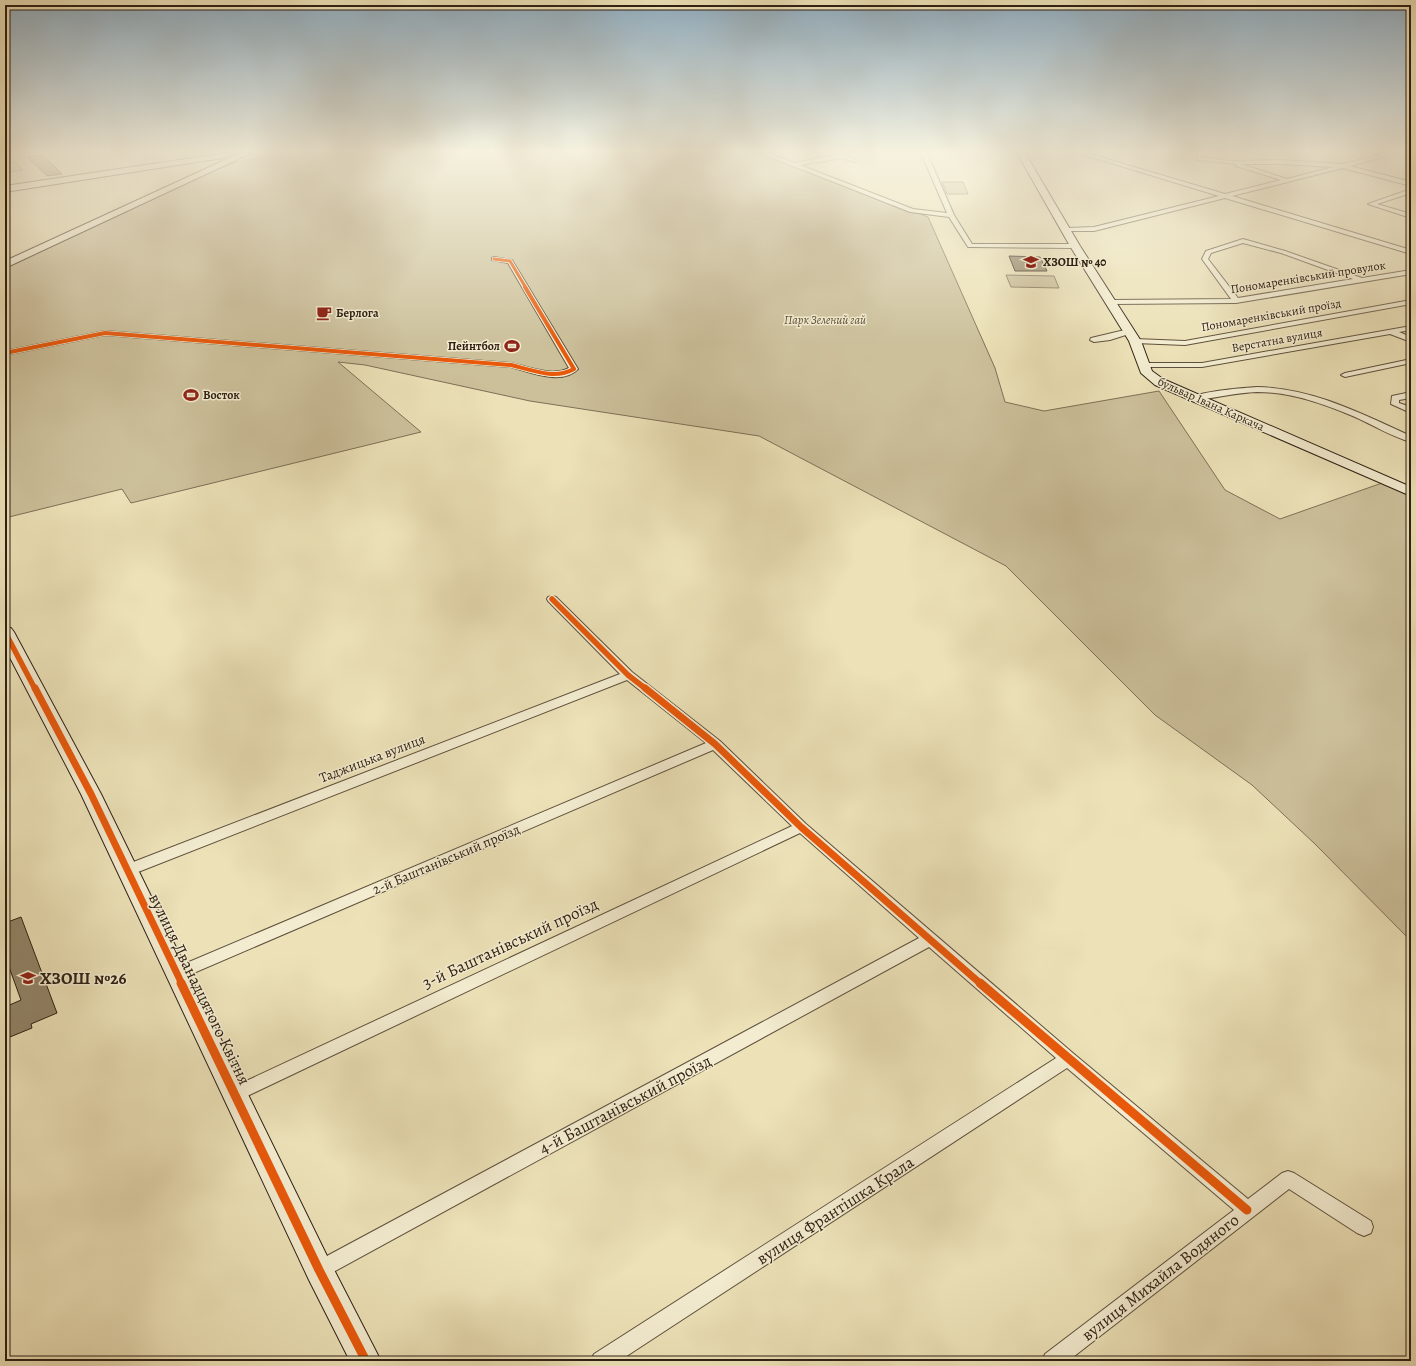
<svg xmlns="http://www.w3.org/2000/svg" width="1416" height="1366" font-family="Alegreya,serif">
<style>
.green{fill:#ccc09b;stroke:#7e7057}
.building{fill:#918468;stroke:#2f2013}
.lines{fill:none;stroke-linecap:round;stroke-linejoin:round}
.street-casing{stroke:#5e503c;stroke-width:2}
.secondary-casing{stroke:#2f2013;stroke-width:2}
.street{fill:#f3ecd0;fill-rule:evenodd}
.secondary{fill:#f3ecd0;fill-rule:evenodd}
.cycleway-far4-casing{stroke:#f3ecd0;stroke-width:4.5}
.cycleway-far3-casing{stroke:#f3ecd0;stroke-width:5.5}
.cycleway-far2-casing{stroke:#f3ecd0;stroke-width:8}
.cycleway-far1-casing{stroke:#f3ecd0;stroke-width:10}
.cycleway-casing{stroke:#f3ecd0;stroke-width:12}
.cycleway-far4{stroke:#e8590c;stroke-width:3}
.cycleway-far3{stroke:#e8590c;stroke-width:4}
.cycleway-far2{stroke:#e8590c;stroke-width:5.5}
.cycleway-far1{stroke:#e8590c;stroke-width:7}
.cycleway{stroke:#e8590c;stroke-width:9}
.labels{text-anchor:middle;stroke-width:3;stroke-linejoin:round;paint-order:stroke}
.far-poi-label{font-size:12px;font-weight:bold;fill:#2f2013;stroke:#f3ecd0;text-anchor:start}
.far-street-label{font-size:12px;fill:#2f2013;stroke:#f3ecd0}
.far-park-label{font-size:12px;font-style:italic;fill:#5e503c;stroke:#f3ecd0}
.street-label{font-size:14px;fill:#2f2013;stroke:#f3ecd0}
.near-street-label{font-size:17px;fill:#2f2013;stroke:#f3ecd0}
.near-poi-label{font-size:17px;font-weight:bold;fill:#2f2013;stroke:#f3ecd0;text-anchor:start}
</style>
<rect width="100%" height="100%" fill="#ece1b7"/>
<filter id="stains"><feTurbulence type="fractalNoise" baseFrequency=".005" numOctaves="4"/><feColorMatrix values="0 0 0 0 .2 0 0 0 0 .09 0 0 0 0 .02 0 0 0 .5 -.17"/></filter>
<radialGradient id="worn" r=".72"><stop offset=".6" stop-color="#630" stop-opacity="0"/><stop offset="1" stop-color="#630" stop-opacity=".3"/></radialGradient>
<!-- green -->
<g class="green">
<polygon points="290,153 760,153 928,217 995,368 1005,402 1044,411 1159,391 1225,490 1280,519 1382,483 1411,496 1411,941 1315,844 1252,785 1155,715 1006,566 759,436 530,401 365,365 338,362 421,432 131,503 122,489 5,518 5,316 9,315 5,308 5,266 216,169 241,161"/>
<polygon points="15,162 23,170 5,173 5,163"/>
<polygon points="942,182 963,182 968,194 947,194"/>
<polygon points="1006,275 1054,276 1059,288 1011,287"/>
</g>
<!-- building -->
<g class="building">
<polygon points="42,155 54,166 62,174 47,176 27,157"/>
<polygon points="1009,256 1040,257 1047,271 1015,271"/>
<polygon points="21,917 57,1013 31,1024 32,1028 5,1039 5,1007 21,1000 5,956 5,923"/>
</g>
<g class="lines">
<!-- street casing -->
<g class="street-casing">
<g id="street">
<polygon points="760,153 768,153 794,163 845,153 845,155 857,160 854,162 843,158 800,165 913,209 947,213 921,153 927,153 954,215 972,244 1075,244 1078,246 1075,248 968,247 949,217 910,212"/>
<path d="M 1078,153 L 1087,153 L 1225,194 L 1281,180 L 1236,166 L 1236,164 L 1199,160 L 1197,159 L 1197,157 L 1232,161 L 1281,160 L 1343,164 L 1388,153 L 1397,153 L 1350,166 L 1411,182 L 1411,186 L 1343,168 L 1232,196 L 1411,250 L 1411,254 L 1225,198 L 1094,231 L 1065,231 L 1065,229 L 1067,228 L 1094,227 L 1219,196 ZM 1241,164 L 1281,164 L 1333,167 L 1287,179 Z"/>
<polygon points="1411,189 1411,193 1377,204 1411,214 1411,218 1368,204"/>
<path d="M 1243,239 L 1285,251 L 1362,278 L 1411,270 L 1411,274 L 1236,303 L 1112,304 L 1108,302 L 1112,300 L 1231,299 L 1202,259 L 1206,251 ZM 1243,243 L 1281,253 L 1353,279 L 1238,298 L 1208,259 L 1211,253 Z"/>
<path d="M 494,257 L 512,260 L 578,369 C 562,386 530,372 511,367 L 105,335 L 5,355 L 5,351 L 105,331 L 511,363 C 529,367 552,377 569,368 L 508,263 L 492,260 L 492,258 Z"/>
<polygon points="1411,300 1411,304 1185,345 1135,343 1131,341 1135,339 1185,341"/>
<polygon points="1411,326 1411,330 1399,332 1411,337 1411,342 1390,334 1202,367 1145,367 1141,365 1145,363 1202,363"/>
<polygon points="1129,329 1133,331 1132,333 1110,340 1094,342 1090,340 1091,338"/>
<polygon points="1411,359 1411,363 1345,377 1341,375 1345,373"/>
<path d="M 1257,387 C 1313,388 1362,414 1411,436 L 1411,442 C 1392,437 1373,425 1355,417 C 1324,404 1291,392 1257,392 C 1236,393 1216,397 1196,401 L 1192,398 C 1199,391 1245,388 1257,387 Z"/>
<polygon points="1411,392 1411,398 1399,400 1399,403 1411,407 1411,413 1391,404 1392,396"/>
<polygon points="552,596 556,597 632,672 720,741 806,824 1074,1054 1248,1199 1282,1173 1288,1171 1294,1173 1371,1221 1373,1227 1371,1233 1364,1236 1357,1233 1289,1189 1068,1361 1042,1361 1045,1354 1234,1210 1067,1068 619,1361 591,1361 594,1354 1056,1058 929,947 326,1276 319,1279 312,1276 309,1270 312,1264 919,938 800,833 241,1099 235,1101 229,1099 226,1094 229,1089 792,826 713,750 182,978 176,980 170,978 168,974 170,970 706,743 627,680 133,874 128,875 123,874 121,870 123,866 620,674 548,601 547,599 548,597"/>
</g>
</g>
<!-- secondary casing -->
<g class="secondary-casing">
<g id="secondary">
<polygon points="226,153 232,153 233,155 229,157 5,192 5,186"/>
<polygon points="240,153 251,153 5,268 5,261"/>
<polygon points="1017,153 1025,153 1080,246 1141,341 1152,371 1163,379 1411,487 1411,496 1155,385 1141,373 1129,341 1070,246"/>
<polygon points="5,627 11,628 14,632 101,794 329,1260 381,1361 350,1361 309,1280 81,794 5,648"/>
</g>
</g>
<!-- street -->
<use href="#street" class="street"/>
<!-- secondary -->
<use href="#secondary" class="secondary"/>
<!-- cycleway-far4 casing -->
<g class="cycleway-far4-casing">
<polyline id="cycleway-far4" points="494,259 510,261 526,288"/>
</g>
<!-- cycleway-far3 casing -->
<g class="cycleway-far3-casing">
<path id="cycleway-far3" d="M 5,353 L 105,333 L 511,365 C 532,370 554,380 574,369 L 525,287"/>
</g>
<!-- cycleway-far2 casing -->
<g class="cycleway-far2-casing">
<g id="cycleway-far2">
<polyline points="552,599 628,675 646,689"/>
<polyline points="5,632 35,689"/>
</g>
</g>
<!-- cycleway-far1 casing -->
<g class="cycleway-far1-casing">
<g id="cycleway-far1">
<polyline points="35,688 91,794 182,984"/>
<polyline points="645,688 715,744 801,827 981,984"/>
</g>
</g>
<!-- cycleway casing -->
<g class="cycleway-casing">
<g id="cycleway">
<polyline points="181,983 319,1270 366,1361"/>
<polyline points="980,983 1247,1210"/>
</g>
</g>
<!-- cycleway-far4 -->
<use href="#cycleway-far4" class="cycleway-far4"/>
<!-- cycleway-far3 -->
<use href="#cycleway-far3" class="cycleway-far3"/>
<!-- cycleway-far2 -->
<use href="#cycleway-far2" class="cycleway-far2"/>
<!-- cycleway-far1 -->
<use href="#cycleway-far1" class="cycleway-far1"/>
<!-- cycleway -->
<use href="#cycleway" class="cycleway"/>
</g>
<!-- sky -->
<linearGradient id="sky" x2="0" y2="1"><stop stop-color="#90acbe"/><stop offset="0.44" stop-color="#f6f2df"/><stop offset="1" stop-color="#f6f2df" stop-opacity="0"/></linearGradient>
<rect width="1416" height="344" fill="url(#sky)"/>
<!-- icons -->
<defs>
<g id="school-bare" transform="scale(1.2)"><path d="M0-5L7-2L0 1L-7-2ZM-4 1L0 2.5L4 1V4Q0 6-4 4Z" fill="#8f2418" stroke="#f3ecd0" stroke-width="2.5" paint-order="stroke"/></g>
<g id="cafe-bare" transform="scale(1.2)"><path d="M-5.5-4.5H6V0H3Q3 3.5 0 3.5H-2.5Q-5.5 3.5-5.5 0ZM3-3.2v2h1.7v-2ZM-6 4.5H4V6H-6Z" fill="#8f2418" stroke="#f3ecd0" stroke-width="2.5" paint-order="stroke"/></g>
<g id="stadium-bare" transform="scale(1.2)"><path d="M0-5a6.5 5 0 1 0 0 10a6.5 5 0 1 0 0-10ZM-3.5-1.8h7v3.6h-7Z" fill="#8f2418" stroke="#f3ecd0" stroke-width="2.5" paint-order="stroke"/></g>
</defs>
<g fill-rule="evenodd">
<use href="#school-bare" x="1031" y="262"/>
<use href="#cafe-bare" x="324" y="313"/>
<use href="#stadium-bare" x="512" y="346"/>
<use href="#stadium-bare" x="191" y="395"/>
<use href="#school-bare" x="28" y="978"/>
</g>
<g class="labels">
<!-- far-poi labels -->
<g class="far-poi-label">
<text x="1043" y="266">ХЗОШ № 40</text>
<text x="336" y="317">Берлога</text>
<text x="500" y="350" text-anchor="end">Пейнтбол</text>
<text x="203" y="399">Восток</text>
</g>
<!-- far-street labels -->
<g class="far-street-label">
<text transform="translate(1308 277) rotate(-9)" y="4">Пономаренківський провулок</text>
<text transform="translate(1271 315) rotate(-10)" y="4">Пономаренківський проїзд</text>
<text transform="translate(1277 340) rotate(-10)" y="4">Верстатна вулиця</text>
<text transform="translate(1211 404) rotate(24)" y="4">бульвар Івана Каркача</text>
</g>
<!-- far-park labels -->
<g class="far-park-label">
<text x="825" y="324">Парк Зелений гай</text>
</g>
<!-- street labels -->
<g class="street-label">
<text transform="translate(372 758) rotate(-21)" y="5">Таджицька вулиця</text>
<text transform="translate(446 859) rotate(-23)" y="5">2-й Баштанівський проїзд</text>
</g>
<!-- near-street labels -->
<g class="near-street-label">
<text transform="translate(510 943) rotate(-25)" y="6">3-й Баштанівський проїзд</text>
<text transform="translate(200 989) rotate(64)" y="6">вулиця Дванадцятого Квітня</text>
<text transform="translate(625 1104) rotate(-28)" y="6">4-й Баштанівський проїзд</text>
<text transform="translate(835 1210) rotate(-33)" y="6">вулиця Франтішка Крала</text>
<text transform="translate(1160 1277) rotate(-38)" y="6">вулиця Михайла Водяного</text>
</g>
<!-- near-poi labels -->
<g class="near-poi-label">
<text x="40" y="984">ХЗОШ №26</text>
</g>
</g>
<!-- margin -->
<rect width="1416" height="1366" fill="none" stroke="#ece1b7" stroke-width="20"/>
<rect x="6" y="6" width="1404" height="1354" fill="none" stroke="#2f2013" stroke-width="2"/>
<rect x="10" y="10" width="1396" height="1346" fill="none" stroke="#2f2013"/>
<rect width="100%" height="100%" filter="url(#stains)"/>
<rect width="100%" height="100%" fill="url(#worn)"/>
</svg>
